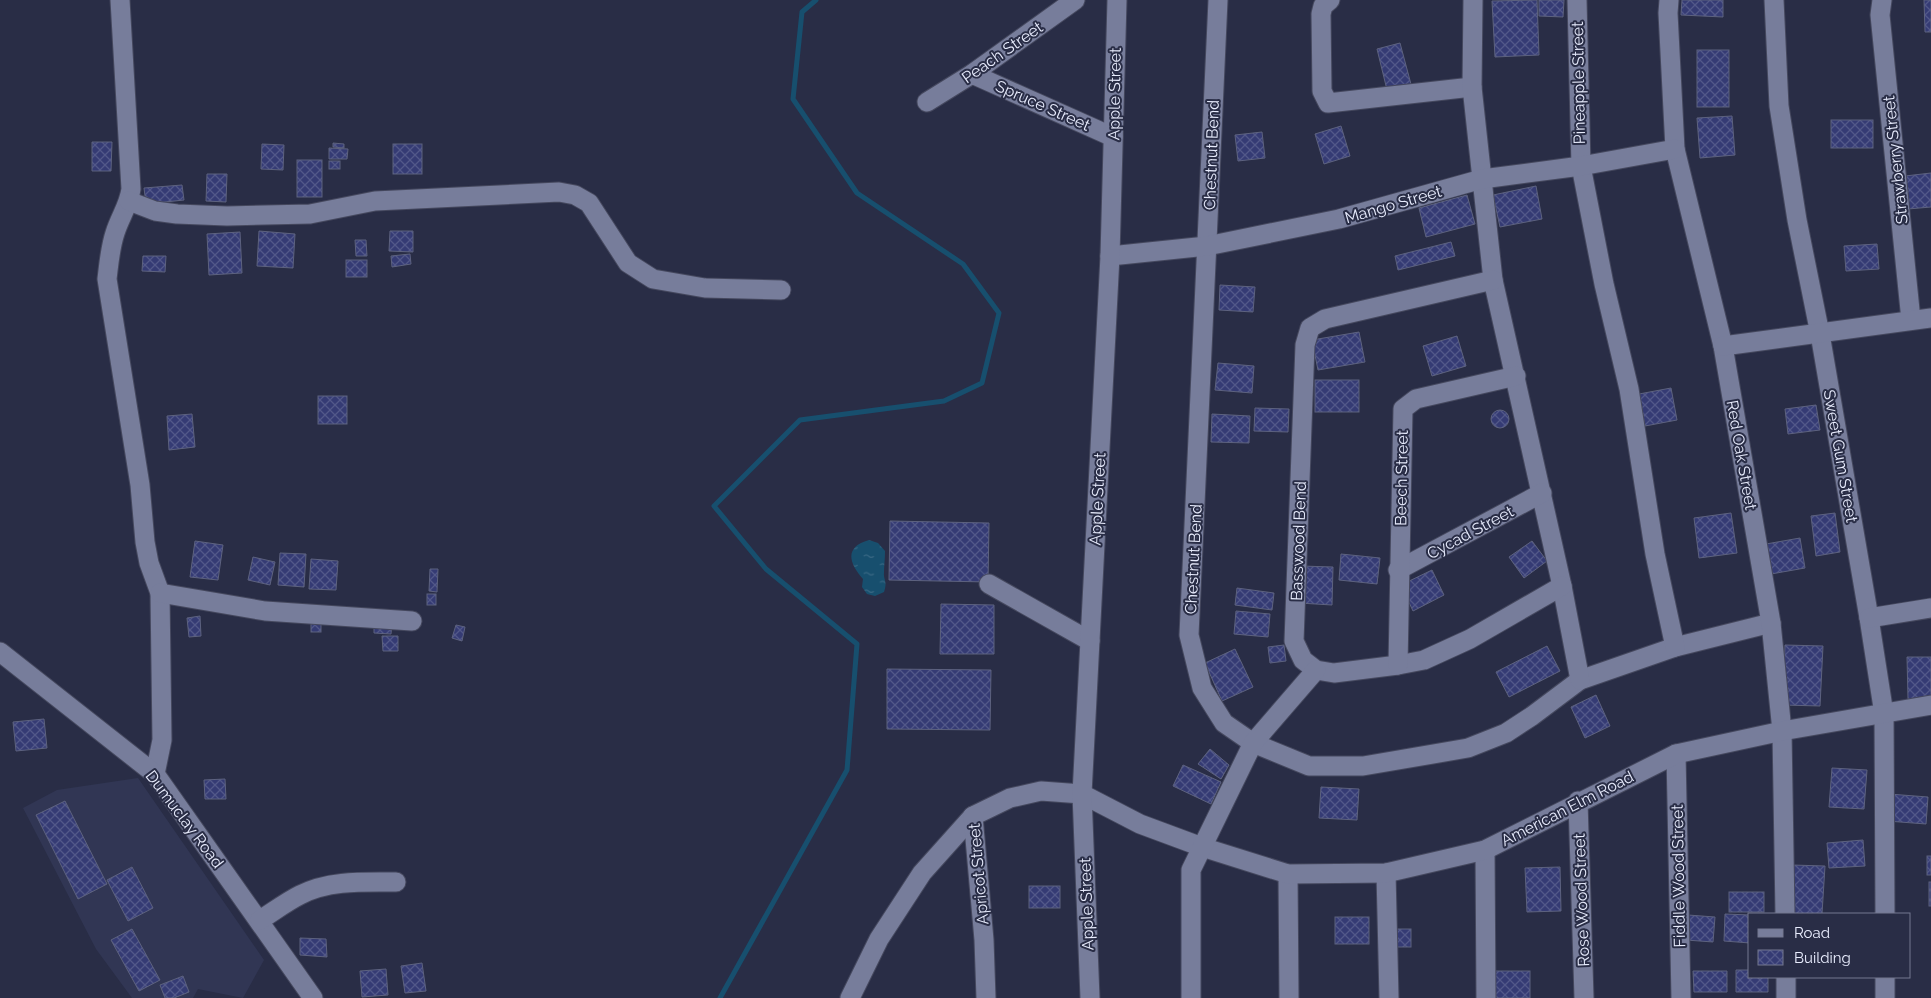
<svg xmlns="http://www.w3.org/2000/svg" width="1931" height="998" font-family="Raleway,sans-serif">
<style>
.built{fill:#313654}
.water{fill:url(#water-ripples)}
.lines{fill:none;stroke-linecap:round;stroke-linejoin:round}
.stream{stroke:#174f6e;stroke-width:5}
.building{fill:url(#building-cross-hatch);stroke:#5d627f}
.minor-casing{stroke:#45485e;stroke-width:21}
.minor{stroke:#777d9b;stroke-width:19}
.labels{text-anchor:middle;stroke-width:4;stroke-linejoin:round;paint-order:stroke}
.street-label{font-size:16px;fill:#e8ecfd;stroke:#292d46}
</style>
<defs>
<pattern id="water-ripples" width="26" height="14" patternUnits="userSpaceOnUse" patternTransform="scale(1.25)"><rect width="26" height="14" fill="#174f6e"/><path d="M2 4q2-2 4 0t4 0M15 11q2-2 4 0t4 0" fill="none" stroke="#396884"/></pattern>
<pattern id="building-cross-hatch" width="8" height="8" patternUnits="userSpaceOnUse" patternTransform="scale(1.25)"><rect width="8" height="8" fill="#353b74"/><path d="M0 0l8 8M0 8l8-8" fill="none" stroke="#525889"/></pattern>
</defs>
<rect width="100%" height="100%" fill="#292d46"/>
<!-- built -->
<polygon class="built" points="138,778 264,960 243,998 198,989 193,998 132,998 96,949 23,808 57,790"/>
<!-- water -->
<path class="water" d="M 869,540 L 878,543 L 885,551 C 885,559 884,565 884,572 C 883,580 888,581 884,592 L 875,596 L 867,594 L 862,587 L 863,579 C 849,563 844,547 869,540 Z"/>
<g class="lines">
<!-- stream -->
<polyline class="stream" points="720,998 847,770 857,644 766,569 714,506 800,420 944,401 982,383 999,313 963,264 857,193 793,99 802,12 816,0"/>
</g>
<!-- building -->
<g class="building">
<polygon points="1537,0 1539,55 1495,57 1492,1"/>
<polygon points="1539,0 1564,0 1563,17 1539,16"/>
<polygon points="1682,0 1723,0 1723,17 1681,15"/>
<polygon points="1924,0 1931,0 1931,32 1925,32"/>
<polygon points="1400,43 1412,88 1388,94 1377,49"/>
<rect x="1697" y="50" width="32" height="57"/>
<polygon points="1732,116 1735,155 1700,158 1697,118"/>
<rect x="1831" y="120" width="42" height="28"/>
<polygon points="1341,126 1350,156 1324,164 1315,134"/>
<polygon points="1262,132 1265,158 1238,161 1235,135"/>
<polygon points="92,142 112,142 111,171 92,171"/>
<polygon points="333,143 344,144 344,148 333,147"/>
<polygon points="262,144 284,145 283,170 261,169"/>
<rect x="393" y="144" width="29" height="30"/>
<polygon points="329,148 348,149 347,159 329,159"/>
<rect x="297" y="160" width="25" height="37"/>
<rect x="329" y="161" width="11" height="8"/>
<polygon points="1931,173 1931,207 1908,209 1905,176"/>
<polygon points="207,174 227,174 226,202 206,201"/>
<polygon points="182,185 184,200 146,204 144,188"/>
<polygon points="1536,186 1542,219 1500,227 1493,195"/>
<polygon points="1467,195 1475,224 1426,237 1419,208"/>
<polygon points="259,231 295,234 293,268 257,266"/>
<polygon points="390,231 413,231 413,252 389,251"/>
<polygon points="240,232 242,273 209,275 207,234"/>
<polygon points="355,240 366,240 367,256 356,256"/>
<polygon points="1451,242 1455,256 1398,270 1395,256"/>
<polygon points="1877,244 1879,269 1846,271 1844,246"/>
<polygon points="410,254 411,264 392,267 391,256"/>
<polygon points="143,256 166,256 165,272 142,271"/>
<rect x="346" y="260" width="21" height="17"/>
<polygon points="1220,285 1255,287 1253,312 1219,310"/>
<polygon points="1359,332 1365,362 1318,370 1312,340"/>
<polygon points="1457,336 1466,366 1432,376 1423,346"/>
<polygon points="1218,363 1254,366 1252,393 1215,390"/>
<rect x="1315" y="380" width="44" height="32"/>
<polygon points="1671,388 1677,420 1645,426 1639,394"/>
<rect x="318" y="396" width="29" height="28"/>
<polygon points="1816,405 1820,430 1788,434 1785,409"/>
<polygon points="1255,408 1289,409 1288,432 1254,431"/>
<circle cx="1500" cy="419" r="9"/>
<polygon points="192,414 195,447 169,450 167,416"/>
<polygon points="1212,414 1250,416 1249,443 1211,442"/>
<polygon points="1731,513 1737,553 1699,558 1694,518"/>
<polygon points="1835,513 1840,552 1816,556 1811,516"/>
<polygon points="890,521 989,523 988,582 889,580"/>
<polygon points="1800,538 1805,568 1771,574 1766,544"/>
<polygon points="195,541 223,545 218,580 190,577"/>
<polygon points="1532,541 1547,561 1524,578 1509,557"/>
<polygon points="280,553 306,554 304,587 278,585"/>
<polygon points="1341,554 1380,558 1377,584 1339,580"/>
<polygon points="253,557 275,562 270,585 248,580"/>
<polygon points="311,559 338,561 336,590 309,589"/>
<polygon points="1301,566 1333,567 1332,605 1299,603"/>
<polygon points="430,569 438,569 437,592 429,591"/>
<polygon points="1432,570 1444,595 1413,611 1401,585"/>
<polygon points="1237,588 1274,593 1272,610 1235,605"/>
<rect x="427" y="594" width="9" height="11"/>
<polygon points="941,604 994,605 994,654 940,654"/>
<polygon points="1236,611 1270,614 1268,637 1234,634"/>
<polygon points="200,616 201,636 189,637 187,618"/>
<polygon points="374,622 392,623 391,634 374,633"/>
<rect x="311" y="624" width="10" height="8"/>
<polygon points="456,625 465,627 462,641 452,638"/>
<polygon points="382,636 398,636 398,651 383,651"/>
<polygon points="1284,645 1286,661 1270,663 1268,647"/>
<polygon points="1785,645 1823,646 1820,706 1783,705"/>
<polygon points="1547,646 1560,671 1509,697 1496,672"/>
<polygon points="1235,649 1253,687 1222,701 1205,663"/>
<polygon points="1907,657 1931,657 1931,699 1908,699"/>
<polygon points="887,669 991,670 990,730 887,729"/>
<polygon points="1596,695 1610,726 1585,738 1571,707"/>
<polygon points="44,719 47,748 16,751 13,722"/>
<polygon points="1210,749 1229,765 1221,779 1198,764"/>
<polygon points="1183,765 1221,782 1211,804 1173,786"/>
<polygon points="1832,768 1867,770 1864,809 1829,807"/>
<polygon points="225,779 226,799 205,799 204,780"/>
<polygon points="1321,787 1359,789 1357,820 1319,818"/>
<polygon points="1889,794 1928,797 1926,824 1887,821"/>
<polygon points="65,801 107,884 78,899 36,815"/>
<polygon points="1863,840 1865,866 1829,868 1827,843"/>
<rect x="1927" y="856" width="4" height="19"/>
<polygon points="1792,865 1825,866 1822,914 1789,914"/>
<polygon points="132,867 153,908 128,921 107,880"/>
<polygon points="1560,867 1561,911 1527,912 1525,868"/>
<rect x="1929" y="882" width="2" height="24"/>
<rect x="1029" y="886" width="31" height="22"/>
<rect x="1729" y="892" width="35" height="20"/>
<polygon points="1725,914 1750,915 1750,943 1724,941"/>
<polygon points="1688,915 1715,917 1713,942 1686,940"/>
<rect x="1335" y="917" width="34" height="27"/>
<polygon points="132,929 160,980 139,991 111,940"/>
<rect x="1392" y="929" width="19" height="18"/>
<polygon points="300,938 326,939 327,957 300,955"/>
<polygon points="422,963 426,991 405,993 401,966"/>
<polygon points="386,969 388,995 362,997 360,971"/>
<polygon points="1736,970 1750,970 1750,977 1768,977 1768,992 1736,992"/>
<rect x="1492" y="971" width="38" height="27"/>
<polygon points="1693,971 1727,971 1727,992 1694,992"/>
<polygon points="183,976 189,992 174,998 165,998 160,985"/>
</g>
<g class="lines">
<!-- minor casing -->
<g class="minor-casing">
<g id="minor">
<path d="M 120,0 L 131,189 C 129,205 120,217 115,233 C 110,248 109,263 107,279 L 140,485 L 145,542 L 149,563 L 160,593 L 162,740 L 155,774"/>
<polyline points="1218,0 1189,635 1202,688 1224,723 1253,743 1309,766 1363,766 1468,748 1506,733 1532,716 1580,680 1675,647 1771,623"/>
<polyline points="1330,0 1323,6 1321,14 1322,91 1328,103 1472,87"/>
<polyline points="1473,0 1472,87 1493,280 1562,586 1580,680"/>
<polyline points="1577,0 1581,166 1604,284 1629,389 1655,554 1675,647"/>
<polyline points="1669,0 1668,13 1675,149 1723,346 1771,623 1782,731 1785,914"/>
<polyline points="1774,0 1779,106 1797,220 1820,334 1869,618 1884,714 1885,914"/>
<polyline points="1882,0 1880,15 1911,320"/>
<polyline points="972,74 1113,137"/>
<polyline points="927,102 972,74 1075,0"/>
<polyline points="129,201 155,211 177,214 227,216 310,214 375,201 559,192 575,195 589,203 628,263 653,279 705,288 781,290"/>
<polyline points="1110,256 1207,246 1339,219 1482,179 1581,166 1675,149"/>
<polyline points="1493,280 1325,319 1310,328 1305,345 1294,641 1303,660 1316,670 1334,673 1398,665 1424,660 1470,639 1562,586"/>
<polyline points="1723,346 1931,318"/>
<polyline points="1398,570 1542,493"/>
<polyline points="989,584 1090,641"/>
<polyline points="160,593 265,611 412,621"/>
<polyline points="1869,618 1931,608"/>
<polyline points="0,652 155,774 313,998"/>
<polyline points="1398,665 1403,409 1416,399 1516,376"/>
<polyline points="1676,754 1681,998"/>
<polyline points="1578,801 1584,998"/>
<polyline points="1485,850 1486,998"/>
<polyline points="1386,873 1389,998"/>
<polyline points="1288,874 1289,998"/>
<path d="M 260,920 C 273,912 286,902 300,895 C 329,880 364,882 396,882"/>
<polyline points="1786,977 1786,998"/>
<polyline points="1885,977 1885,998"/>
<polyline points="850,998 879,939 922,873 973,816"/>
<polyline points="986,998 984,940 973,816 1010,798 1041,791 1082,794 1140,824 1202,847 1288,874 1386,873 1485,850 1676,754 1782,731 1931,705"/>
<polyline points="1090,998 1082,794 1110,256 1117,0"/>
<polyline points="1191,998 1191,870 1253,743 1316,670"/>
</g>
</g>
<!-- minor -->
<use href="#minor" class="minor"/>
</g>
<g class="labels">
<!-- street labels -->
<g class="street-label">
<text transform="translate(1002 52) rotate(-35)" y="6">Peach Street</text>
<text transform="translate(1578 83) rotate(-91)" y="6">Pineapple Street</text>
<text transform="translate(1114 94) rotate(-89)" y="6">Apple Street</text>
<text transform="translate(1043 105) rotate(24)" y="6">Spruce Street</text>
<text transform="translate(1211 155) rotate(-88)" y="6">Chestnut Bend</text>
<text transform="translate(1895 160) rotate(-96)" y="6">Strawberry Street</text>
<text transform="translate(1393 204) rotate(-16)" y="6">Mango Street</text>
<text transform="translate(1742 455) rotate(80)" y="6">Red Oak Street</text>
<text transform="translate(1841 456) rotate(80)" y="6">Sweet Gum Street</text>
<text transform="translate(1401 478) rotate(-89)" y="6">Beech Street</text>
<text transform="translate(1097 499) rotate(-87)" y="6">Apple Street</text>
<text transform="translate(1470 532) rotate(-28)" y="6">Cycad Street</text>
<text transform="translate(1298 541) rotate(-88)" y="6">Basswood Bend</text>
<text transform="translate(1193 559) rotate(-87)" y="6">Chestnut Bend</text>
<text transform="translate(1567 808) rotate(-27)" y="6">American Elm Road</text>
<text transform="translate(185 819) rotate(53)" y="6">Dumuclay Road</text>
<text transform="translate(978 874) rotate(-95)" y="6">Apricot Street</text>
<text transform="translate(1678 876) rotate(-91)" y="6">Fiddle Wood Street</text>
<text transform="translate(1581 900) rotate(-92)" y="6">Rose Wood Street</text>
<text transform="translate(1086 904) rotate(-92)" y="6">Apple Street</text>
</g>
</g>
<!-- legend -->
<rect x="1748" y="913" width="162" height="65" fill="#292d46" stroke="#75798f"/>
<rect x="1758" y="929" width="25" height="8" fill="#777d9b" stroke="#75798f"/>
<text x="1794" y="938" font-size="15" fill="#e8ecfd">Road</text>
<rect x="1758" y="950" width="25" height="15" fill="url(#building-cross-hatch)" stroke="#75798f"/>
<text x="1794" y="963" font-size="15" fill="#e8ecfd">Building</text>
</svg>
